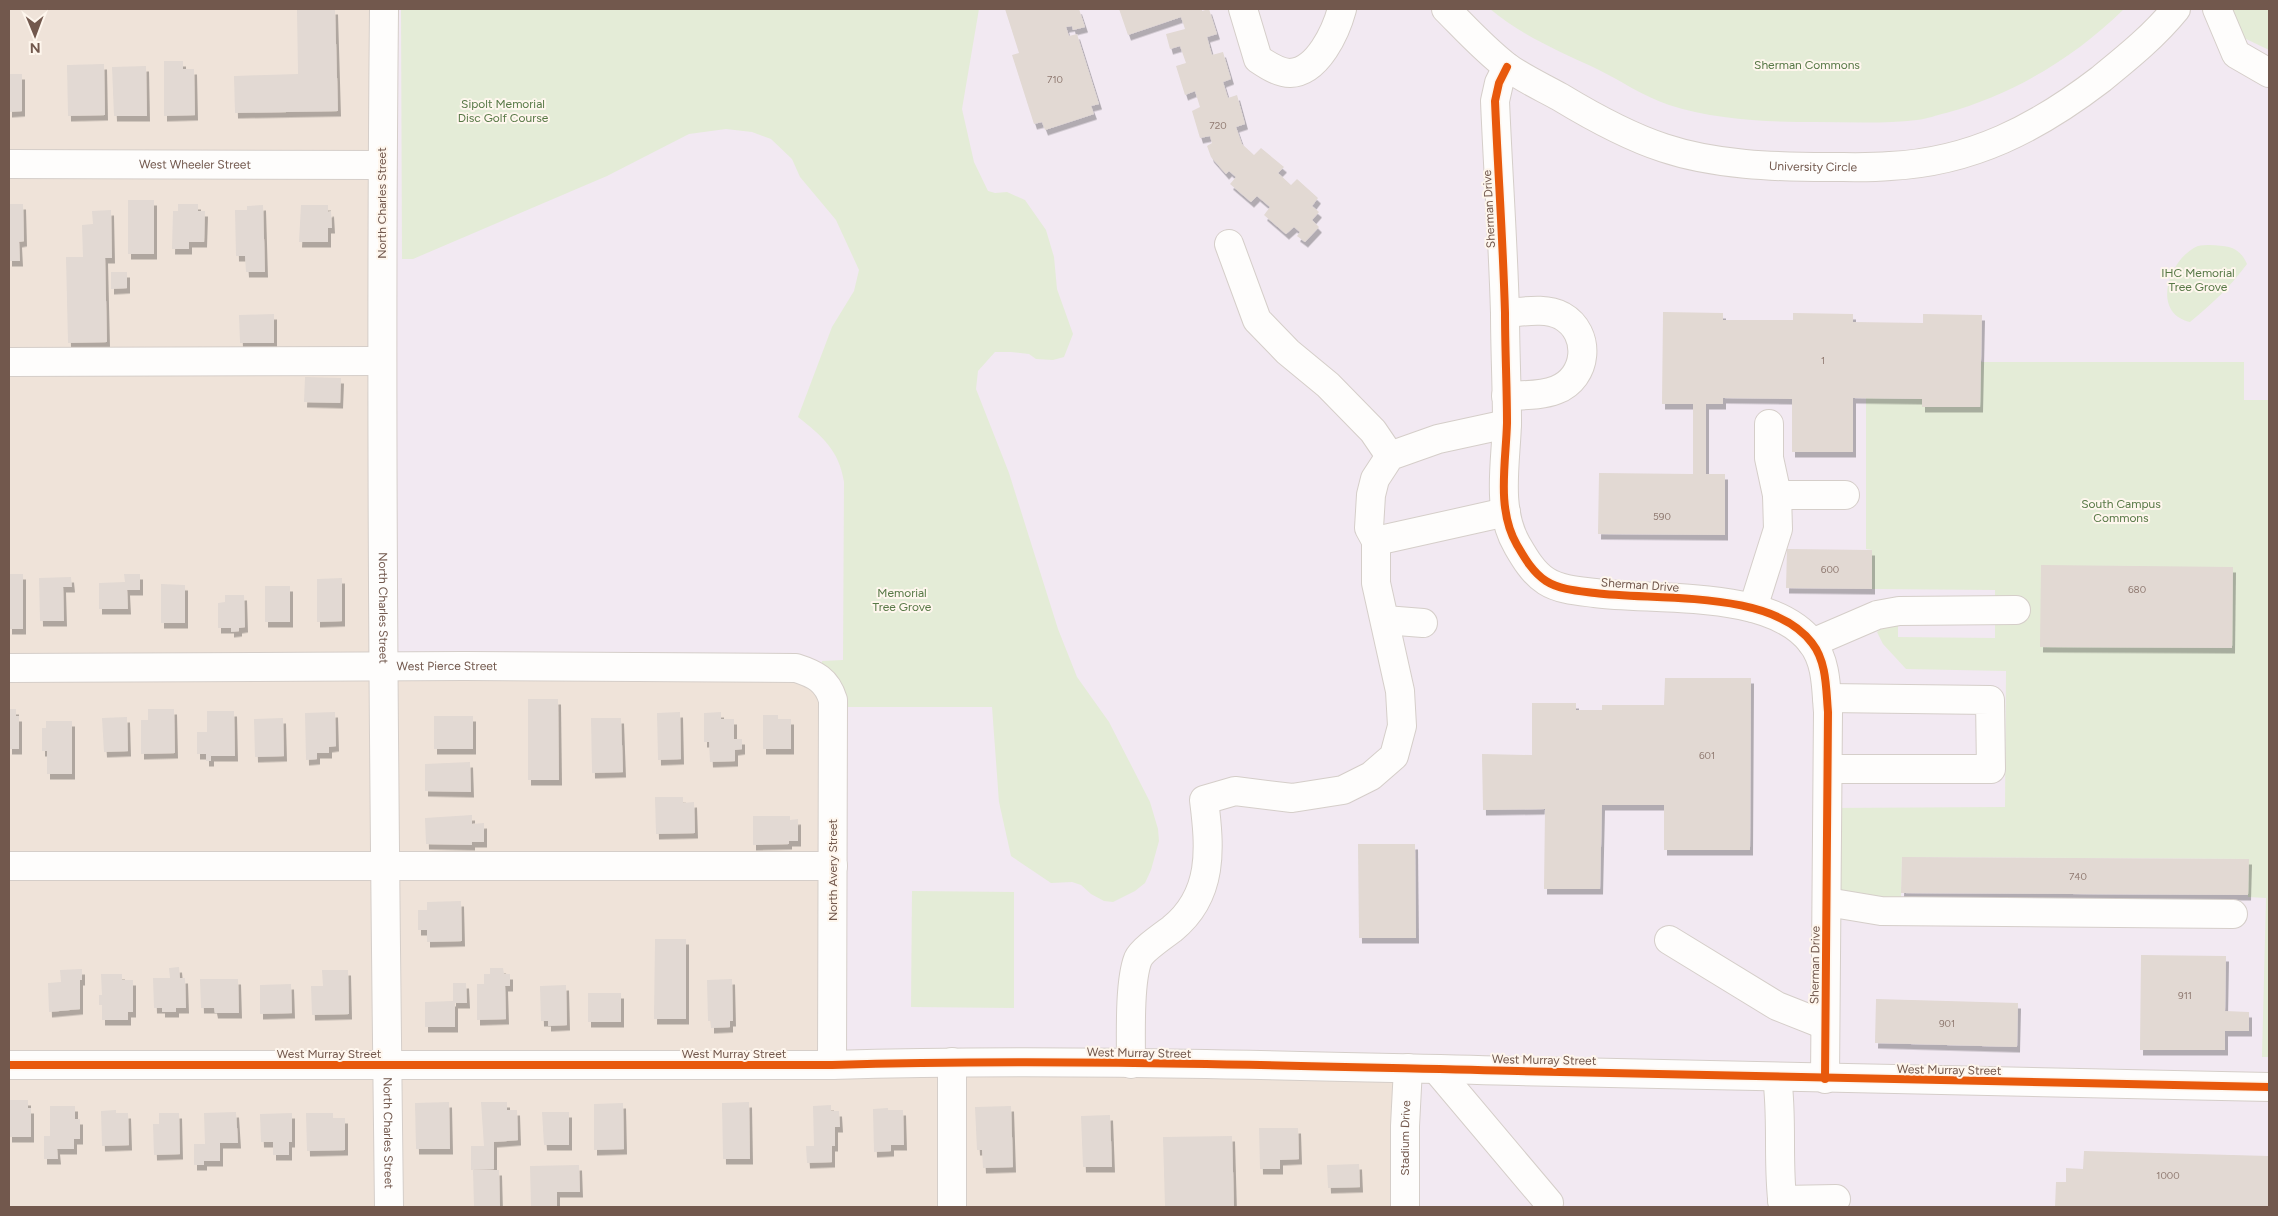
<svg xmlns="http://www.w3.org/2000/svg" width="2278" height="1216" font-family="Figtree,sans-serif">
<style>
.residential{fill:#efe3d9}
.education{fill:#f2e9f2}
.green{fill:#e4ecd7}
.building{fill:#e2d9d3;filter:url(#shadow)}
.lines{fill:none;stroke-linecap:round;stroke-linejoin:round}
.minor-casing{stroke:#d5cec9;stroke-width:30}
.minor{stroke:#fefdfc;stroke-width:28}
.cycleway-casing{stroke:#fef6ed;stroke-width:11}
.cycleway{stroke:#e8590c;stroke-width:8}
.labels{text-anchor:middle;stroke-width:4;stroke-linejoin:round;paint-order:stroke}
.number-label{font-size:10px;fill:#907a71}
.park-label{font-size:12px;fill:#577846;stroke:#fef6ed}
.street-label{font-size:12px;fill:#72584d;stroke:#fef6ed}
</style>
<defs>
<filter id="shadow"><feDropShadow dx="3" dy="5.5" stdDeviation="0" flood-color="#0004"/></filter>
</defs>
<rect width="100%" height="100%" fill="#f6f1eb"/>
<!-- residential -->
<polygon class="residential" points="9,9 383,9 796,668 1408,1068 1405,1207 9,1207"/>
<!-- education -->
<polygon class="education" points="383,9 2269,9 2269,1207 1405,1207 1408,1069 832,1065 821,679 382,667"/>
<!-- green -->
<g class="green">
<path d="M 401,9 L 979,9 L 962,109 L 974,162 L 988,191 L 995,193 L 1007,192 L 1025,200 L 1046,230 L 1054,257 L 1057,289 L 1073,334 L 1064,357 L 1053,360 L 1036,359 L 1029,354 L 1011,352 L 995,352 L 978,371 L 976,389 L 1009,473 L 1058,629 L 1077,677 L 1109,722 L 1150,802 L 1158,829 L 1159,841 L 1151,870 L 1145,883 L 1135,891 L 1113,902 L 1104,901 L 1091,894 L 1081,885 L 1072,882 L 1051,883 L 1011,856 L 999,802 L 992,707 L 833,707 L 821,679 L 822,661 L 843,660 L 844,482 C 839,450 822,436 798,417 L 832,327 L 854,291 L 859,270 L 836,220 L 800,177 L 792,159 L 771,139 L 752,132 L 726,129 L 689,134 L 607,176 L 413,259 L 402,259 Z"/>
<path d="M 1490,9 L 2124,9 C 2074,58 2014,94 1946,113 C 1937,115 1927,119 1917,120 C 1884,124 1849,122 1815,122 C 1767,122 1716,120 1669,105 C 1642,96 1620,80 1595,68 C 1558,51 1521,35 1490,9 Z"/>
<polygon points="2230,9 2269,9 2269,50 2242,37"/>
<path d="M 2210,245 C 2228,246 2239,246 2247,264 C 2230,287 2212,304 2190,322 C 2150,313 2169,258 2198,246 C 2201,245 2207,245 2210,245 Z"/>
<polygon points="1981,362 2244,362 2244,400 2269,400 2269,1057 2262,1057 2266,898 2248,897 2248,859 1902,857 1901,898 1827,902 1828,808 2005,807 2006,671 1906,669 1883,644 1877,632 1890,622 1898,623 1898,637 1995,638 1995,590 1872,589 1872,550 1866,549 1866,398 1922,399 1922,407 1980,407"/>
<polygon points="912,891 1014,892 1014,1008 911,1007"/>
</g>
<!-- building -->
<g class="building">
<polygon points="297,9 335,9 338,111 235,113 234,76 298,74"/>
<polygon points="1005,9 1079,9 1085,27 1073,30 1072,26 1066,27 1069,36 1077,34 1099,104 1091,106 1094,114 1045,130 1042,122 1034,124 1012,55 1019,53"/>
<polygon points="1119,9 1202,9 1202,11 1209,9 1217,34 1207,37 1212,55 1223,52 1231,79 1223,82 1228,98 1237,95 1245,124 1236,127 1242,144 1254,155 1261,148 1284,167 1278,173 1291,185 1297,179 1318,198 1312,206 1319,212 1312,220 1319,227 1305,242 1297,236 1300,232 1294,227 1286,234 1264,215 1270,207 1257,196 1251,202 1230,184 1236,177 1229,171 1226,174 1211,157 1207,146 1212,143 1210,136 1200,138 1192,111 1200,107 1195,91 1185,95 1176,66 1186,63 1180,46 1170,49 1166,34 1185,29 1181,17 1128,35"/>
<polygon points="164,61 183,61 183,69 194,69 195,115 164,116"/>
<polygon points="104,64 105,115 68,116 67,65"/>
<polygon points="146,66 147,116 114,116 112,67"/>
<polygon points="9,74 22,74 22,111 9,112"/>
<rect x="128" y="200" width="26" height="54"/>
<polygon points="9,204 23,204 24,241 19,242 20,261 9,261"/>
<polygon points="178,204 198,204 198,211 205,211 204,242 189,242 189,249 172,249 173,211 178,211"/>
<polygon points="263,205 265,272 246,272 245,256 236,256 235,210 247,210 247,206"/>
<polygon points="301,205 328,205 328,212 331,211 332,228 328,228 328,242 299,242"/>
<polygon points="111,210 112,258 105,258 107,342 68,343 66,257 83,257 82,225 93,224 92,211"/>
<polygon points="111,272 127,272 127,288 111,289"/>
<polygon points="1663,312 1723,313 1723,320 1793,320 1793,313 1853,314 1853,322 1923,323 1923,314 1982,315 1980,407 1922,407 1922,399 1853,398 1853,452 1792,452 1792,399 1723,398 1723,404 1706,404 1706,474 1725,474 1725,535 1598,534 1599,473 1693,474 1693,404 1662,404"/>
<polygon points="274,314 274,343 240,343 239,315"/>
<polygon points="305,377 341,378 340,403 304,402"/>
<polygon points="1787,549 1872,550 1872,589 1786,588"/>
<polygon points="2041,565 2233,567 2232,648 2040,647"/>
<rect x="9" y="574" width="14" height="55"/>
<polygon points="124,574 140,574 140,590 127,590 128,609 99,609 99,583 125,582"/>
<polygon points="71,577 72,587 63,587 64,621 40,621 39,578"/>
<polygon points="342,578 342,621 317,622 317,579"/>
<polygon points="161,584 185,585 185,623 161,623"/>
<rect x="265" y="586" width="25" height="36"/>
<polygon points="225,595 244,595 245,627 239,628 239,631 231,632 231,628 218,628 218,603 225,602"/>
<polygon points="1665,678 1751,678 1750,850 1664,850 1664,805 1602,805 1600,889 1544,889 1545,809 1483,810 1482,754 1532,755 1532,703 1576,703 1576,710 1602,710 1602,705 1664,705"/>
<polygon points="528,699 558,699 559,780 528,780"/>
<polygon points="9,709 16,709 16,716 19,716 19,749 9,749"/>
<polygon points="148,709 174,709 175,753 141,754 141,720 148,720"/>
<polygon points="207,711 234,711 235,756 211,756 211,761 206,761 206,754 197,754 197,732 207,732"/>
<polygon points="335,712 336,746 329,747 329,753 317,753 317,759 306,760 305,713"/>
<polygon points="680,712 681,759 658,760 657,713"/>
<polygon points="721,712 721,719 734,719 734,739 742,739 742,749 735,750 735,761 710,762 709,742 704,742 704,713"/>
<polygon points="763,715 778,715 778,719 791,719 791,749 763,749"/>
<rect x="434" y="716" width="39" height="33"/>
<polygon points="127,717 128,751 104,752 102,718"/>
<polygon points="283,718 284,756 255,757 254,719"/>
<polygon points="591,718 621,718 623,772 592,773"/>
<polygon points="46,721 72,721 72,774 47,774 47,751 42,751 42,728 46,728"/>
<polygon points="470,762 471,792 425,791 425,764"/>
<polygon points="655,797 683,797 683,803 694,802 695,833 656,834"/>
<polygon points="472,815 472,824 484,823 484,842 472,842 472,845 426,844 425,818"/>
<polygon points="753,816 790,816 790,820 798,819 798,841 789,841 789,844 753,845"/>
<polygon points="1358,844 1415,844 1416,938 1359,938"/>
<polygon points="1902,857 2249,859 2248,895 1901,893"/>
<polygon points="461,901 462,941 427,942 427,930 418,930 418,910 427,910 427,902"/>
<polygon points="655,939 686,939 686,1019 654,1019"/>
<polygon points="2141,955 2226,956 2225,1011 2249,1012 2249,1031 2225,1031 2225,1050 2140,1050"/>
<polygon points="179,967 180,978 185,978 186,1008 176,1008 176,1012 162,1012 162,1008 154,1008 153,978 170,978 169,968"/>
<polygon points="490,968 503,968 504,974 510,974 510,986 505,986 506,1019 477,1020 477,984 484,984 484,974 490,974"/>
<polygon points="82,969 82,980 80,980 80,1009 49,1012 48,983 61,982 60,970"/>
<polygon points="322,970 348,970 349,1014 312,1015 311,986 323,986"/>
<polygon points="101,974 122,974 122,980 133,980 133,1012 128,1012 128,1020 102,1020 102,1005 99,1005 99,995 102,995"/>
<polygon points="200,979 238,979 239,1013 215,1013 214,1008 201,1008"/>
<polygon points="732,979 733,1021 730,1021 730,1027 711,1028 711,1021 708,1021 707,980"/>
<polygon points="453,983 466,983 467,1003 455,1003 455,1027 425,1027 425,1002 453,1001"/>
<polygon points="291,984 292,1013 260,1014 260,985"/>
<polygon points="566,985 567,1025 548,1026 548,1021 541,1021 540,986"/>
<rect x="588" y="993" width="33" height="29"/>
<polygon points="1876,999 2018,1003 2017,1047 1875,1043"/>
<polygon points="9,1100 28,1100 28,1108 31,1108 31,1137 9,1137"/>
<polygon points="449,1102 450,1149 416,1149 415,1103"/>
<polygon points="481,1102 507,1102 507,1110 517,1110 518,1140 494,1142 494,1169 471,1170 471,1146 484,1146"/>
<polygon points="749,1102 750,1159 723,1159 722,1103"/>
<polygon points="623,1103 624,1149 594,1150 594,1104"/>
<polygon points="831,1105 831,1111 839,1111 840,1127 835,1127 835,1146 832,1146 832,1162 807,1163 806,1146 814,1146 813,1106"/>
<polygon points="50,1106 75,1106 75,1119 80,1119 80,1139 74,1139 74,1149 57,1149 58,1159 44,1159 44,1136 50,1136"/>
<polygon points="1011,1106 1013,1167 983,1168 982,1150 977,1150 975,1107"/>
<polygon points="888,1108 888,1110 903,1110 904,1145 891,1145 891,1151 874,1152 873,1109"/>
<polygon points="116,1110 116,1113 128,1113 129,1145 102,1146 101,1111"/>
<polygon points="236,1112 238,1143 220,1143 220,1161 204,1161 204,1165 194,1165 194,1144 205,1144 204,1113"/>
<polygon points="542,1112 569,1112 569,1145 544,1145"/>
<polygon points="159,1113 179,1113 180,1154 154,1155 153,1124 159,1124"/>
<polygon points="292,1113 292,1142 289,1142 289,1155 273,1155 273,1142 261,1142 260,1114"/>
<polygon points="306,1113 333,1113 333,1118 345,1118 345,1150 307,1151"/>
<polygon points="1110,1115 1112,1167 1083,1167 1081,1116"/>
<polygon points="1259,1128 1298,1128 1299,1159 1280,1160 1280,1169 1260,1169"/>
<polygon points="1232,1136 1234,1207 1165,1207 1163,1137"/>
<polygon points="2084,1151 2269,1156 2269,1207 2055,1207 2056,1182 2066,1182 2066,1168 2083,1169"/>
<polygon points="1359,1164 1360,1187 1328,1188 1327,1165"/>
<polygon points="579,1165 580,1192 557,1192 557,1207 531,1207 530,1166"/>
<polygon points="473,1170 499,1170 500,1207 474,1207"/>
</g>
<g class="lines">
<!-- minor casing -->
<g class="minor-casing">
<g id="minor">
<path id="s1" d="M 384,9 C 380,408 384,808 389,1207"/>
<path d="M 1243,9 L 1258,59 C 1267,65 1279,73 1290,73 C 1318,72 1336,31 1342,9"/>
<path id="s2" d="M 1446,9 C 1465,28 1484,49 1506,66 C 1522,78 1542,87 1560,97 C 1593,117 1627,136 1664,148 C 1715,165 1774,167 1828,167 C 1848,167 1869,168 1890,166 C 1972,162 2037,128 2101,79 C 2128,57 2154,36 2176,9"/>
<polyline points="2217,9 2236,54 2269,73"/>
<path d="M 1507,67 L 1499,83 L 1495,101 C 1498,172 1503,242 1505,313 C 1505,350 1507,387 1507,423 C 1506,462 1496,509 1517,545 C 1524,557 1533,573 1546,581 C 1560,590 1579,591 1595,593 C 1656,601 1772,589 1812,643 C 1827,662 1826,690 1828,712 L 1825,1079"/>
<path id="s3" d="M 9,164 L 382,165"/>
<polyline points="1229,244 1257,320 1288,352 1328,385 1373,431 1390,456"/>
<path d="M 1505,313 C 1523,312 1545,307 1562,316 C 1592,333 1588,378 1556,390 C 1541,396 1522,395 1506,396"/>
<polyline points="9,362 381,361"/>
<polyline points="1769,424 1769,458 1777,495"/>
<polyline points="1376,541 1506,512"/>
<polyline points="1753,608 1778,529 1777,495 1845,495"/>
<polyline points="1385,620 1423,623"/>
<polyline points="1812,643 1877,615 1899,611 2016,610"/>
<path id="s4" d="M 9,668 L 464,666 L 796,668 C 815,674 827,680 833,700 L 832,1065"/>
<polyline points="1827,698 1990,700 1991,769 1828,769"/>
<polyline points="9,866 833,866"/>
<polyline points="1827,902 1881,911 2233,914"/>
<polyline points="1669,940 1777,1006 1825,1025"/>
<path d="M 1131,1064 C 1131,1037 1129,982 1138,959 C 1142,950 1164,935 1172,929 C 1214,895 1210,848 1204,800 L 1235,791 L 1292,798 L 1343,790 L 1371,776 L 1394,756 L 1402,726 L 1400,691 L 1376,583 L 1376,541 L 1369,528 L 1371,495 L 1375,479 L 1390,456 L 1438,439 L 1507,424"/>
<path d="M 9,1065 L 832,1065 C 1061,1058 1290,1066 1518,1071 C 1769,1077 2019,1082 2269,1087"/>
<polyline points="1436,1069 1549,1203"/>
<path d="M 1777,1077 C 1783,1120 1777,1164 1783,1207"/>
<polyline points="1782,1200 1836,1199"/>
<polyline points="952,1207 952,1062"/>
<path id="s5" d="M 1405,1207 L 1405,1126 L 1408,1068"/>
</g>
</g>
<!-- minor -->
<use href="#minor" class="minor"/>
<!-- cycleway casing -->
<g class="cycleway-casing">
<g id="cycleway">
<path d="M 1507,67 L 1499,83 L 1495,101 C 1498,172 1503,242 1505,313 C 1505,350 1507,387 1507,423 C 1506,462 1496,509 1517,545 C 1524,557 1533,573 1546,581 C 1560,590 1579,591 1595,593 C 1656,601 1772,589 1812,643 C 1827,662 1826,690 1828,712 L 1825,1079"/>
<path d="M 9,1065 L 832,1065 C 1061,1058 1290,1066 1518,1071 C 1769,1077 2019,1082 2269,1087"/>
</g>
</g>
<!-- cycleway -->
<use href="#cycleway" class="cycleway"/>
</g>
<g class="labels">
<!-- number labels -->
<g class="number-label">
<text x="1055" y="83">710</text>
<text x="1218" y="129">720</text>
<text x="1823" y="364">1</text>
<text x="1662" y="520">590</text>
<text x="1830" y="573">600</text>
<text x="2137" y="593">680</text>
<text x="1707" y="759">601</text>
<text x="2078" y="880">740</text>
<text x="2185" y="999">911</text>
<text x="1947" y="1027">901</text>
<text x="2168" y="1179">1000</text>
</g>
<!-- park labels -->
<g class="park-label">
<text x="1807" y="69">Sherman Commons</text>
<text x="503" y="108">Sipolt Memorial<tspan x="503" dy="14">Disc Golf Course</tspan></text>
<text x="2198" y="277">IHC Memorial<tspan x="2198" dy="14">Tree Grove</tspan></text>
<text x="2121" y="508">South Campus<tspan x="2121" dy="14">Commons</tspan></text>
<text x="902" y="597">Memorial<tspan x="902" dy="14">Tree Grove</tspan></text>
</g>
<!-- street labels -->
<g class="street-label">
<text dy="4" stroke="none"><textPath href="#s3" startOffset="186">West Wheeler Street</textPath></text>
<text dy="4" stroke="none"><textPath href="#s2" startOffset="412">University Circle</textPath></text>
<text transform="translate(382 203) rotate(-90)" y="4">North Charles Street</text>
<text transform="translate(1489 209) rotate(-93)" y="4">Sherman Drive</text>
<text transform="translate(1640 585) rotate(4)" y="4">Sherman Drive</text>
<text dy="4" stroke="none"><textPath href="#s1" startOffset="599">North Charles Street</textPath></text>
<text dy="4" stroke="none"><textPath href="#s4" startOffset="438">West Pierce Street</textPath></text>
<text transform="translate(833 870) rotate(-90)" y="4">North Avery Street</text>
<text transform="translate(1815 965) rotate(-89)" y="4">Sherman Drive</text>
<text transform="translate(1139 1053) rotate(1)" y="4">West Murray Street</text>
<text x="329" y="1058">West Murray Street</text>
<text x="734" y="1058">West Murray Street</text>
<text transform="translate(1544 1060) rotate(1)" y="4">West Murray Street</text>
<text transform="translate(1949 1070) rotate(1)" y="4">West Murray Street</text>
<text dy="4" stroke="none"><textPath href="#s1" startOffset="1124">North Charles Street</textPath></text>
<text dy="4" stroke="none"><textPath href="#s5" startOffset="69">Stadium Drive</textPath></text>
</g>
</g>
<!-- border -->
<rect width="2278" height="1216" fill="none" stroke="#72584d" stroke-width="20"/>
<!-- north arrow -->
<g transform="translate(35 35) rotate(179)" stroke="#fef6ed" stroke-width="4" paint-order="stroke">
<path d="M0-4L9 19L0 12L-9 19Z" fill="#72584d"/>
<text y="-8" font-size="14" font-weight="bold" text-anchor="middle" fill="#72584d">N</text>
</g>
</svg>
